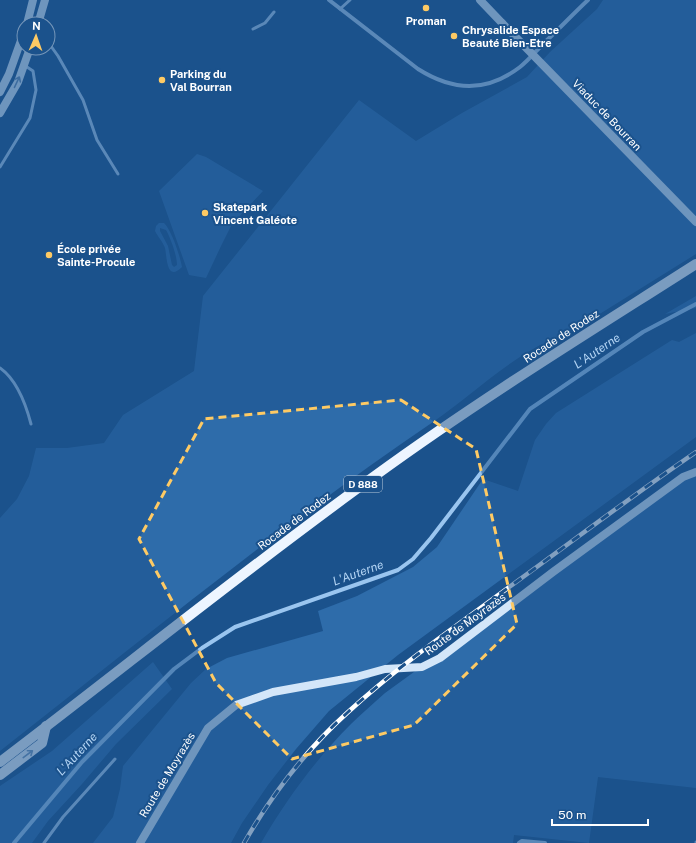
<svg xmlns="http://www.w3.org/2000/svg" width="696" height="843" font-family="'Public Sans',sans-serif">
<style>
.green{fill:#2e6caa;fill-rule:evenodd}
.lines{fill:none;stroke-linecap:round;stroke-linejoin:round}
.stream{stroke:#9ac5ef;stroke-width:4}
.lane{stroke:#a7caed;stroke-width:3}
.street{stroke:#a7caed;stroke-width:4}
.secondary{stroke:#d3e6f9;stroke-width:8}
.primary{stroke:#edf5ff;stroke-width:10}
.rail-casing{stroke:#fff;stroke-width:4.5}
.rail{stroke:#1b528c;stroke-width:3;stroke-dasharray:9;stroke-linecap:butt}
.secondary-bridge{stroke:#d3e6f9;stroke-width:8}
.oneway{stroke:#658db8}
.oneway2{stroke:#799bc0}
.marked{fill:none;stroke:#feca64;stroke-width:3;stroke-dasharray:8 5;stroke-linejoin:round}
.poi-dot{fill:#feca64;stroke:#1b528c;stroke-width:1.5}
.labels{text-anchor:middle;stroke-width:4;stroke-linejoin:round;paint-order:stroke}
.shield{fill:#1b528c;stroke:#bbcbdc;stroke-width:1}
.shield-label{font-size:10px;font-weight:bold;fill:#fff}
.poi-label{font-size:11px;font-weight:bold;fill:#fff;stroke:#1b528c;text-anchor:start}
.street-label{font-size:11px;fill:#fff;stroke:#1b528c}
.water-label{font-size:12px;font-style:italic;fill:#b3d4f4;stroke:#1b528c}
</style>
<rect width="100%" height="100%" fill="#1b528c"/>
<!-- green -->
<g class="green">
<path d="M 603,0 L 696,0 L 696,254 L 545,348 L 540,345 C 501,366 469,397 433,422 C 283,524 142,639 0,751 L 0,518 L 17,499 L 29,476 L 36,448 L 67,448 L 104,443 L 123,415 L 194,371 L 203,296 L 359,100 L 416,141 L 462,113 L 527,77 L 550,52 L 597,9 Z"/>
<polygon points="197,154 206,157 263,191 232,224 221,246 206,278 189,275 159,191"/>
<path d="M 159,223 L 164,223 C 172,231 180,256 182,267 C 166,283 167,256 165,248 C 163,242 158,237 155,231 L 156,226 ZM 160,228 L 166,230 C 171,239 177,256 177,265 L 174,267 L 172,265 L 168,246 L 160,231 Z"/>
<polygon points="696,296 696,308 665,314"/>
<polygon points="696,333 696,437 398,655 329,711 296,749 268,785 242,823 231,843 93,843 113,817 120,789 123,766 191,683 206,669 227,658 323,631 318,611 357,596 413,567 437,547 483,479 518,491 535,440 546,424 556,413 672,340 679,342"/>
<path d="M 696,467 L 696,788 L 598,777 L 589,843 L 514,835 L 513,843 L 261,843 C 286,800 316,759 351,724 C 362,713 374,703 385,693 Z"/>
<polygon points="153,662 172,689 116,744 82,784 48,821 32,843 0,843 0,786 52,751"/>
</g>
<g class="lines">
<!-- stream -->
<polyline class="stream" points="14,843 82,762 174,669 202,648 235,627 398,570 413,559 431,538 530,409 643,332 696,304"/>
<!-- lane -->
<g class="lane">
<polyline points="340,9 350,0"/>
<polyline points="253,29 265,23 274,12"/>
<polyline points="48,42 58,56 83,100 97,140 118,174"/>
<polyline points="0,167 30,118 36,90 33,71 24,65"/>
<path d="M 0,368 C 17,380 26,405 31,424"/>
<polyline points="44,843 63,817 115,759"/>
<polyline points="696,843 696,842"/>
</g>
<!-- street -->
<g class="street">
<path d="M 329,0 L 418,69 C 453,91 486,93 520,67 C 529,60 536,51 544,43 C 559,29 573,14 588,0"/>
<polyline points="519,843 522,841 545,843"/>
</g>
<!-- secondary -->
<g class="secondary">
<polyline points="480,0 502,23"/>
<polyline points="27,24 33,0"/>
<polyline points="38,24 45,0"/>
<polyline points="0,92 9,74 24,32"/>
<polyline points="0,113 18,82 30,48"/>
<polyline points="140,843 208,728 236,705 273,692 356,677 385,669 422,667 440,658 553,572 683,477 696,472"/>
</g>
<!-- primary -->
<g class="primary">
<path d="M 0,762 C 125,667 248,567 376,475 C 479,400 588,333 696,264"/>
<polyline points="0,775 42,743 46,726"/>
</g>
<!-- rail casing -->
<g class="rail-casing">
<path id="rail" d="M 244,843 C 271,796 306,750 347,713 C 398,666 456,626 512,585 C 573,541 633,495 696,452"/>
</g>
<!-- rail -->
<use href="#rail" class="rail"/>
<!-- secondary-bridge -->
<polyline class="secondary-bridge" points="502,23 696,222"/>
</g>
<!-- one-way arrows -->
<defs><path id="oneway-shaft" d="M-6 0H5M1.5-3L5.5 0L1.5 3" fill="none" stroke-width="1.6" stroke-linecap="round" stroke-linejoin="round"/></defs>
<use class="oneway" href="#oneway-shaft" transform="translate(17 82) rotate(-65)"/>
<use class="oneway2" href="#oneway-shaft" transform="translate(28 754) rotate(-37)"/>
<!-- marked area -->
<path d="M0 0H696V843H0ZM 401,400 L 476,449 L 517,624 L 414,725 L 292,759 L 216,683 L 139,539 L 204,419 Z" fill="#1b528c" fill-opacity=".55" fill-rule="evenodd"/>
<path class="marked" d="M 401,400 L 476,449 L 517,624 L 414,725 L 292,759 L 216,683 L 139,539 L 204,419 Z"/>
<!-- markers -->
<g class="poi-dot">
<circle cx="426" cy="8" r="4"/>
<circle cx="454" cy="36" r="4"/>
<circle cx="162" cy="80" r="4"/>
<circle cx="205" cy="213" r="4"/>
<circle cx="49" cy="255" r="4"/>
</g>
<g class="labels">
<!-- shield labels -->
<rect class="shield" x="344" y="476" width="38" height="16" rx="3"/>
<g class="shield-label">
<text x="363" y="488">D 888</text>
</g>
<!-- poi labels -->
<g class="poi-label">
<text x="426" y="25" text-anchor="middle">Proman</text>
<text x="462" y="34">Chrysalide Espace<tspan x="462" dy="13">Beauté Bien-Etre</tspan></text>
<text x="170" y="78">Parking du<tspan x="170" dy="13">Val Bourran</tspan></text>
<text x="213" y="211">Skatepark<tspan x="213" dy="13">Vincent Galéote</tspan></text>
<text x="57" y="253">École privée<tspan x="57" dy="13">Sainte-Procule</tspan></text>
</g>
<!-- street labels -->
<g class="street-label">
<text transform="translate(607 115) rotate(46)" y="4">Viaduc de Bourran</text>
<text transform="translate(561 336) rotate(-33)" y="4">Rocade de Rodez</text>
<text transform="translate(294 521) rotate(-37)" y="4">Rocade de Rodez</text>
<text transform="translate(465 624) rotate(-36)" y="4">Route de Moyrazès</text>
<text transform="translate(167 775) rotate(-59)" y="4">Route de Moyrazès</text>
</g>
<!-- water labels -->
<g class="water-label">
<text transform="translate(597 351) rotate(-34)" y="4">L'Auterne</text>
<text transform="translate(358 573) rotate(-20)" y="4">L'Auterne</text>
<text transform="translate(77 754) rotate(-47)" y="4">L'Auterne</text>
</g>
</g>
<!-- north arrow -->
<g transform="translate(36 36) rotate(2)"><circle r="19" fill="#1b528c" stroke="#7697ba"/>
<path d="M0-3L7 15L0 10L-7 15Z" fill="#feca64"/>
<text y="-6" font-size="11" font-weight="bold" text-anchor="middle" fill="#ffffff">N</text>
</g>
<!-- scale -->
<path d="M552 819v6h96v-6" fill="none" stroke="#ffffff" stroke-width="2"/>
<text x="558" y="819" font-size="12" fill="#ffffff" stroke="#1b528c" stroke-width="3" paint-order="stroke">50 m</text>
</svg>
